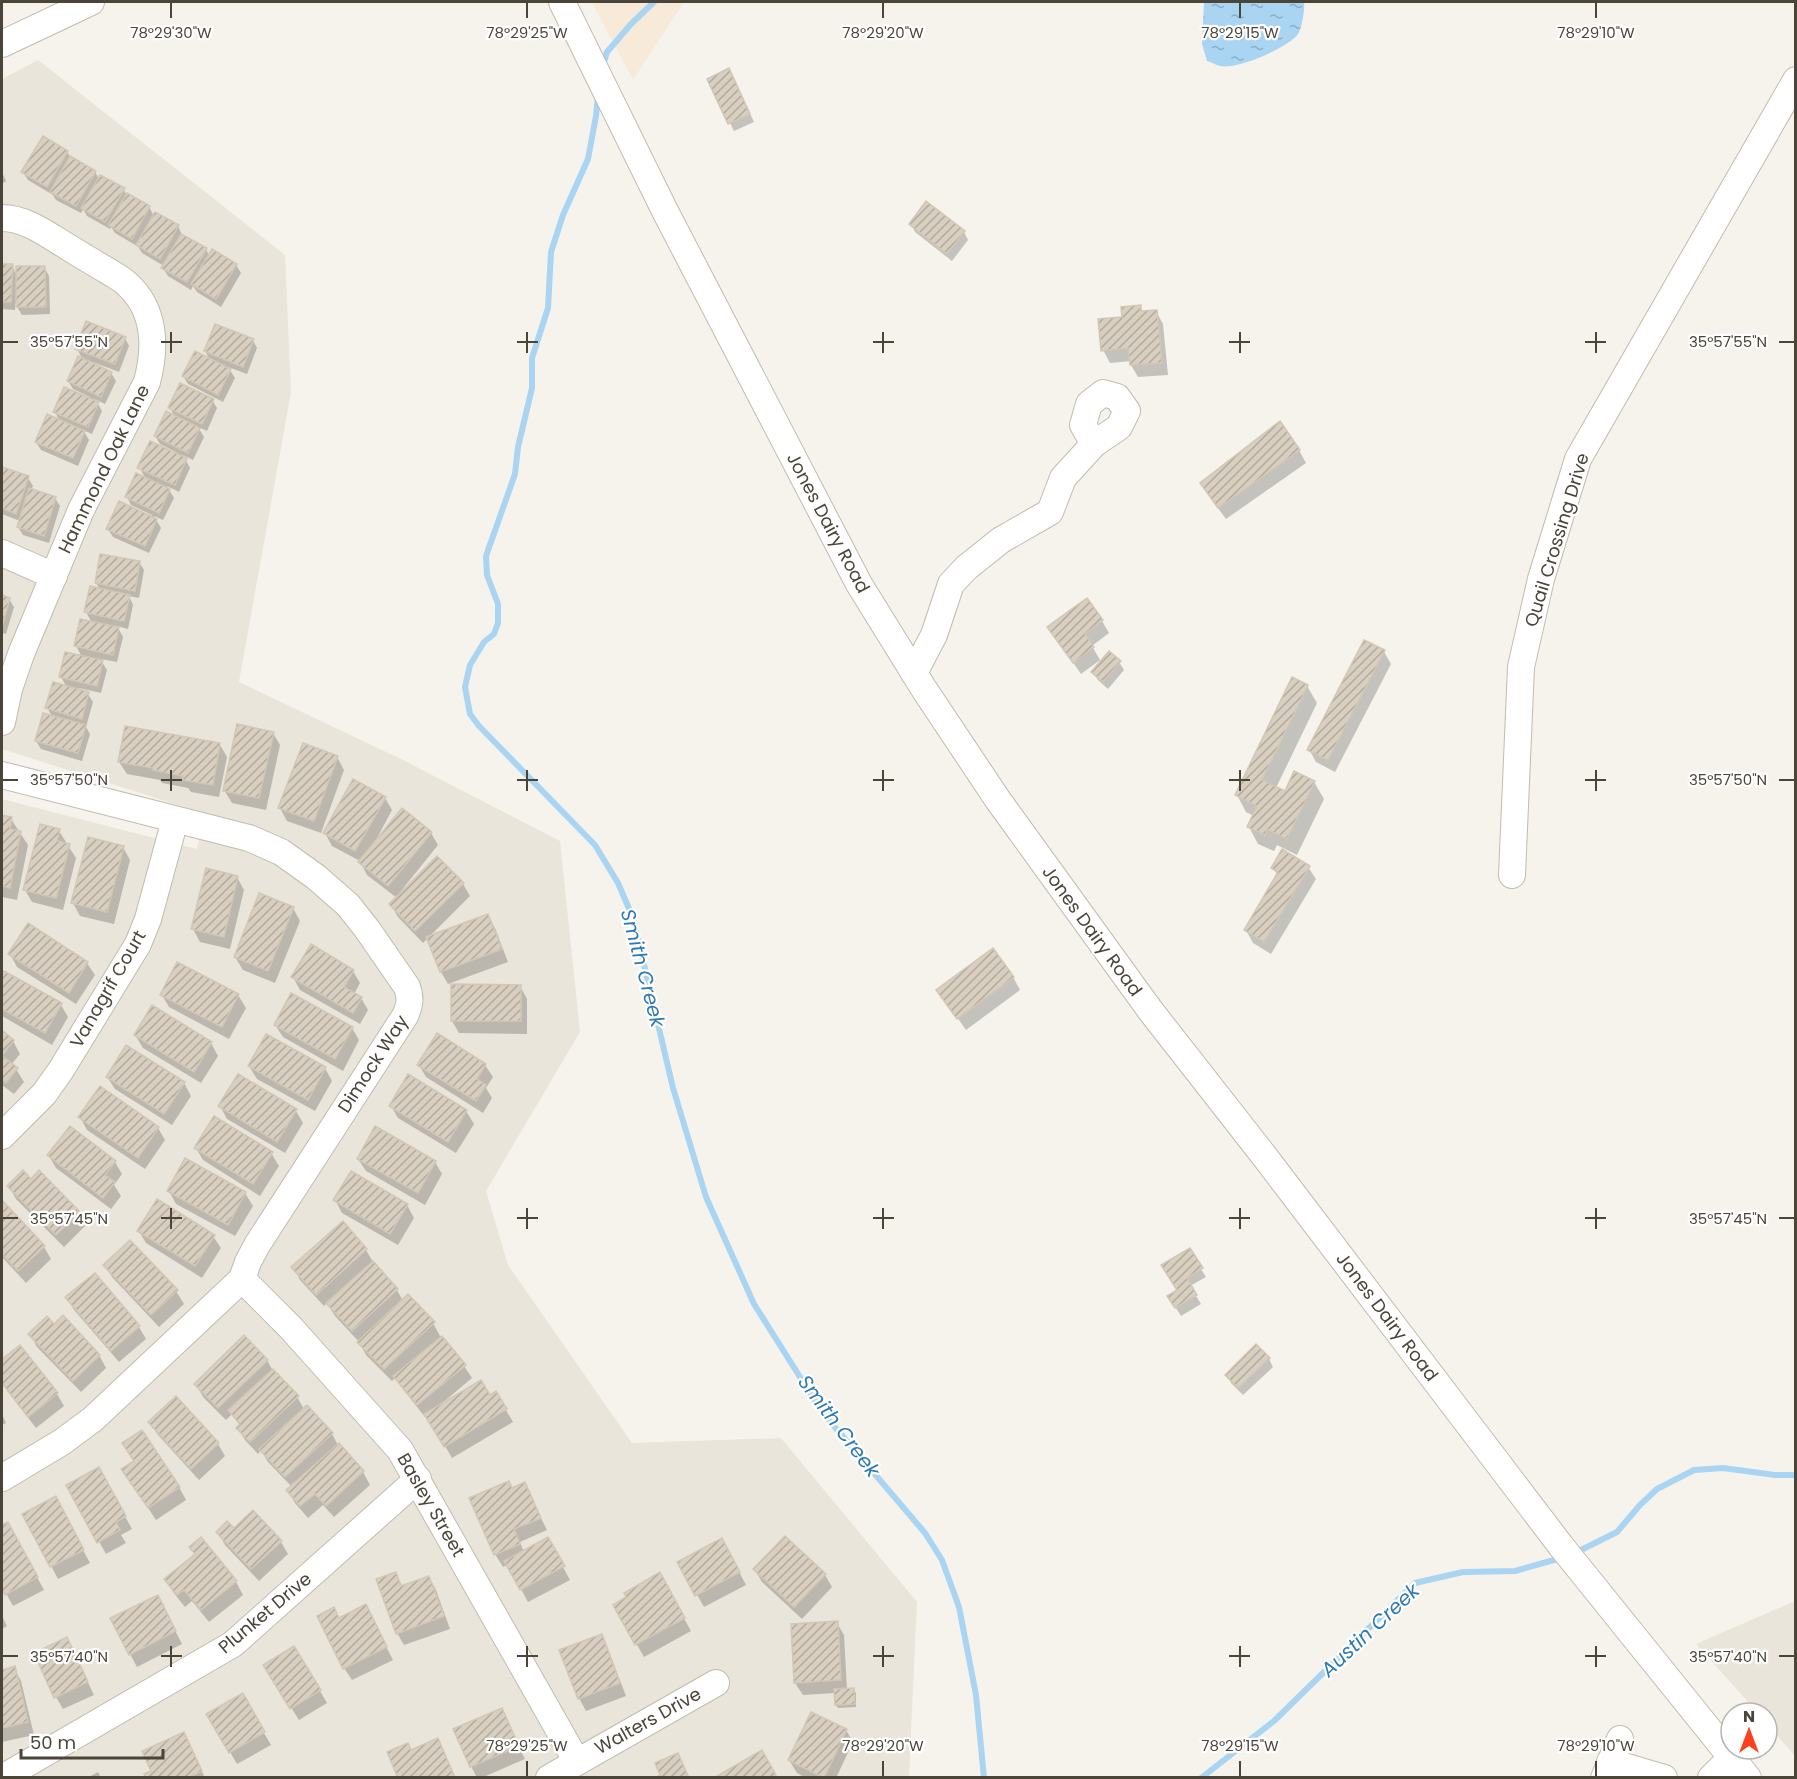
<svg xmlns="http://www.w3.org/2000/svg" width="1797" height="1779" font-family="Poppins,sans-serif">
<style>
.residential{fill:#eae5da}
.commercial{fill:#f7ead8}
.water{fill:url(#water-ripples)}
.shadow{fill:#0003}
.lines{fill:none;stroke-linecap:round;stroke-linejoin:round}
.stream{stroke:#a9d4f2;stroke-width:6}
.building{fill:url(#building-hatch);stroke:#d3c7b4;stroke-width:1.5}
.minor-casing{stroke:#c2bbae;stroke-width:28}
.minor{stroke:#fff;stroke-width:26}
.ticks{fill:none;stroke:#4b4439;stroke-width:2}
.labels{text-anchor:middle;stroke-width:4.5;stroke-linejoin:round;paint-order:stroke}
.street-label{font-size:18px;fill:#4b4439;stroke:#fff}
.water-label{font-size:20px;font-style:italic;fill:#2e7ab2;stroke:#fff}
.ticks-label{font-size:15px;text-anchor:middle;fill:#4b4439;stroke:#fff;stroke-width:4.5;stroke-linejoin:round;paint-order:stroke}
</style>
<defs>
<pattern id="water-ripples" width="26" height="14" patternUnits="userSpaceOnUse" patternTransform="scale(1.5)"><rect width="26" height="14" fill="#a9d4f2"/><path d="M2 4q2-2 4 0t4 0M15 11q2-2 4 0t4 0" fill="none" stroke="#8caec5"/></pattern>
<pattern id="building-hatch" width="6" height="6" patternUnits="userSpaceOnUse" patternTransform="scale(1.5)"><rect width="6" height="6" fill="#d8cfc1"/><path d="M-1 1l2-2M0 6l6-6M5 7l2-2" fill="none" stroke="#b1aa9e"/></pattern>
</defs>
<rect width="100%" height="100%" fill="#f6f3ec"/>
<!-- residential -->
<g class="residential">
<polygon points="38,60 285,255 291,392 239,682 401,759 560,841 580,1032 486,1191 508,1265 632,1443 781,1438 917,1602 909,1777 2,1777 2,799 197,849 206,814 2,749 2,79"/>
<polygon points="1795,1601 1795,1756 1767,1724 1767,1713 1758,1713 1696,1644"/>
</g>
<!-- commercial -->
<polygon class="commercial" points="592,2 684,2 633,80"/>
<!-- water -->
<path class="water" d="M 1204,2 L 1304,2 C 1305,9 1302,28 1298,34 C 1288,48 1236,70 1220,66 C 1216,65 1211,62 1207,61 L 1202,44 Z"/>
<!-- shadow -->
<g class="shadow">
<polygon points="733,78 754,122 734,131 709,79"/>
<polygon points="67,152 71,158 95,172 99,179 123,189 127,195 149,207 154,216 178,226 182,235 206,249 209,256 236,265 241,273 221,307 197,292 193,286 191,290 168,276 163,268 164,266 142,253 137,245 137,246 115,233 111,227 110,229 87,216 83,209 81,213 56,200 53,195 28,180 23,172"/>
<polygon points="2,172 6,181 2,184"/>
<polygon points="911,224 964,232 968,240 952,261 915,232"/>
<polygon points="2,266 12,266 17,276 44,267 49,276 50,314 22,315 15,303 15,310 2,309"/>
<polygon points="1140,307 1143,312 1156,311 1163,324 1168,375 1138,377 1131,365 1131,361 1110,363 1103,350 1123,319"/>
<polygon points="125,338 129,346 119,372 82,358 77,349"/>
<polygon points="253,340 257,348 247,374 228,367 235,378 223,402 188,384 183,376 210,360 205,351"/>
<polygon points="111,373 116,381 105,404 95,399 102,411 92,434 83,430 89,440 78,466 41,450 36,442 60,422 55,412 89,399 90,397 73,389 68,381"/>
<polygon points="212,400 217,408 207,431 198,427 204,437 193,460 183,455 190,468 179,492 167,486 174,498 163,520 154,516 161,528 149,553 113,537 108,529 151,517 152,515 131,505 127,497 146,479 139,467 175,455 176,452 160,444 155,436 175,417 170,408"/>
<polygon points="1299,450 1306,463 1226,519 1209,496"/>
<polygon points="2,469 28,478 33,486 31,490 55,498 60,506 49,543 23,535 18,527 20,521 2,514"/>
<polygon points="139,562 144,570 139,598 129,596 133,605 128,629 117,626 123,637 117,662 100,659 107,670 101,693 79,688 79,691 88,694 93,702 86,727 90,734 82,761 41,749 36,741 52,717 47,707 67,688 61,677 82,657 76,646 92,623 86,612 100,590 96,583"/>
<polygon points="2,597 9,599 14,607 6,634 2,633"/>
<polygon points="1102,621 1109,633 1092,646 1100,660 1081,674 1049,628"/>
<polygon points="1384,652 1391,664 1335,772 1316,762 1309,749"/>
<polygon points="1119,662 1124,670 1108,689 1098,680 1093,672"/>
<polygon points="1307,686 1317,703 1276,788 1286,793 1314,782 1324,799 1297,855 1277,845 1274,851 1258,844 1249,827 1254,816 1246,812 1237,795"/>
<polygon points="273,733 280,745 266,810 232,803 224,790"/>
<polygon points="220,745 227,757 219,797 191,792 188,788 162,783 160,780 127,774 119,762"/>
<polygon points="337,757 344,770 321,833 287,821 280,808"/>
<polygon points="385,798 392,810 376,840 431,833 438,845 401,891 402,893 463,884 470,896 423,943 398,917 391,905 397,898 367,875 360,861 332,846 325,833"/>
<polygon points="2,817 11,819 28,845 17,900 2,897"/>
<polygon points="59,831 76,858 63,910 32,902 25,890"/>
<polygon points="123,847 130,860 114,924 80,916 73,903"/>
<polygon points="1308,867 1316,879 1271,954 1253,943 1246,930 1278,876 1273,868"/>
<polygon points="237,877 244,890 230,949 200,942 193,929"/>
<polygon points="293,908 300,921 275,983 243,970 235,957"/>
<polygon points="488,915 495,928 508,962 448,984 441,972 428,938"/>
<polygon points="10,954 87,963 95,975 76,1004 17,967"/>
<polygon points="178,964 238,995 246,1008 229,1039 169,1007 162,995"/>
<polygon points="353,971 360,983 354,994 361,998 368,1010 360,1024 300,990 293,977"/>
<polygon points="5,973 61,1005 68,1017 52,1045 2,1016 2,979"/>
<polygon points="1013,977 1020,990 966,1030 938,990"/>
<polygon points="520,986 527,999 527,1034 459,1033 452,1021"/>
<polygon points="275,1025 352,1028 359,1040 343,1071 283,1037"/>
<polygon points="2,1032 13,1041 20,1054 11,1065 16,1069 24,1082 14,1094 2,1085"/>
<polygon points="135,1035 211,1043 218,1056 201,1083 143,1048"/>
<polygon points="419,1065 485,1065 493,1077 486,1088 492,1098 483,1113 426,1077"/>
<polygon points="249,1066 325,1068 332,1081 315,1111 257,1079"/>
<polygon points="409,1076 466,1111 474,1124 456,1153 398,1118 391,1106"/>
<polygon points="107,1077 184,1083 191,1096 172,1125 115,1089"/>
<polygon points="220,1106 296,1111 303,1123 285,1153 227,1119"/>
<polygon points="80,1117 158,1128 165,1140 145,1169 87,1130"/>
<polygon points="196,1148 271,1153 279,1166 260,1196 203,1160"/>
<polygon points="49,1156 115,1162 122,1174 114,1185 121,1196 111,1209 56,1168"/>
<polygon points="358,1159 435,1162 442,1174 425,1205 366,1171"/>
<polygon points="31,1181 79,1213 86,1225 64,1247 16,1199 9,1186"/>
<polygon points="169,1191 245,1193 253,1206 235,1236 176,1204"/>
<polygon points="335,1200 407,1205 414,1218 398,1245 342,1213"/>
<polygon points="2,1202 44,1247 51,1259 26,1283 2,1257"/>
<polygon points="343,1223 366,1250 373,1262 397,1290 403,1301 433,1323 440,1336 464,1366 472,1378 441,1404 442,1405 489,1397 496,1393 513,1422 452,1458 427,1415 425,1417 402,1388 395,1378 392,1381 366,1355 360,1343 335,1316 327,1303 324,1306 300,1280 293,1267"/>
<polygon points="139,1231 213,1236 221,1248 202,1278 146,1243"/>
<polygon points="1189,1250 1206,1277 1190,1286 1201,1304 1181,1316 1169,1297 1179,1291"/>
<polygon points="105,1265 176,1291 184,1304 159,1327 112,1277"/>
<polygon points="94,1275 139,1327 146,1339 119,1362 74,1310 67,1297"/>
<polygon points="30,1334 99,1355 106,1368 81,1392 37,1347"/>
<polygon points="20,1347 57,1394 64,1406 36,1428 2,1384 2,1361"/>
<polygon points="1269,1359 1273,1367 1243,1395 1231,1383 1227,1375"/>
<polygon points="267,1360 273,1371 297,1397 304,1409 332,1434 338,1445 363,1472 370,1485 334,1517 323,1505 308,1518 295,1503 288,1490 292,1487 268,1462 261,1450 258,1454 245,1440 238,1428 240,1426 232,1414 226,1420 203,1397 196,1384"/>
<polygon points="176,1399 218,1444 225,1456 199,1480 158,1435 150,1423"/>
<polygon points="2,1414 6,1423 2,1425"/>
<polygon points="99,1469 132,1529 121,1535 126,1543 106,1554 68,1486"/>
<polygon points="131,1482 179,1487 186,1500 156,1520"/>
<polygon points="524,1484 547,1530 520,1542 524,1552 548,1539 570,1580 528,1602 508,1565 503,1567 495,1554 471,1499 512,1489"/>
<polygon points="62,1511 90,1563 58,1579 24,1515"/>
<polygon points="8,1524 44,1590 13,1606 2,1586 2,1527"/>
<polygon points="233,1530 281,1542 288,1554 259,1581 225,1545 218,1532"/>
<polygon points="201,1539 236,1582 243,1595 209,1622 192,1601 185,1607 173,1592 166,1579 196,1555"/>
<polygon points="729,1553 746,1585 704,1607 679,1563"/>
<polygon points="755,1570 825,1575 832,1587 802,1619 762,1582"/>
<polygon points="395,1574 403,1587 429,1577 436,1590 450,1629 404,1645 397,1633"/>
<polygon points="659,1574 691,1631 644,1657 615,1606"/>
<polygon points="164,1609 182,1644 137,1667 130,1654"/>
<polygon points="2,1616 7,1626 2,1629"/>
<polygon points="372,1619 393,1660 352,1680 344,1668"/>
<polygon points="837,1623 844,1635 847,1690 854,1690 856,1693 856,1707 838,1708 836,1705 836,1693 803,1695 795,1683"/>
<polygon points="601,1636 608,1649 626,1696 586,1711 579,1698"/>
<polygon points="67,1639 94,1695 63,1709 56,1697"/>
<polygon points="14,1668 21,1681 34,1735 2,1742 2,1671"/>
<polygon points="272,1678 320,1691 327,1703 299,1720"/>
<polygon points="242,1695 271,1745 237,1764 208,1714"/>
<polygon points="501,1710 525,1759 481,1778 477,1778 471,1766"/>
<polygon points="846,1730 853,1742 836,1778 806,1778 797,1773 789,1760"/>
<polygon points="437,1740 456,1778 399,1778 411,1751"/>
<polygon points="190,1746 205,1778 148,1778 153,1772"/>
<polygon points="98,1772 101,1778 87,1778"/>
</g>
<g class="lines">
<!-- stream -->
<g class="stream">
<polyline points="603,65 607,52 631,24 654,2"/>
<polyline points="598,96 596,116 588,159 563,215 551,252 548,308 532,358 532,388 518,447 515,474 486,556 487,575 498,604 498,623 494,634 484,642 470,665 465,687 470,714 479,726 595,845 618,883 633,918 673,1088 706,1197 754,1304 822,1412 925,1533 942,1560 959,1607 976,1695 984,1778"/>
<polyline points="1573,1554 1617,1532 1640,1505 1657,1489 1694,1470 1723,1468 1775,1475 1796,1475"/>
<polyline points="1201,1778 1274,1721 1415,1583 1463,1572 1515,1571 1561,1558"/>
</g>
</g>
<!-- building -->
<g class="building">
<polygon points="729,68 750,114 728,124 707,79"/>
<polygon points="43,136 68,151 47,187 21,172"/>
<polygon points="70,156 96,171 76,206 50,192"/>
<polygon points="100,175 125,188 105,222 81,208"/>
<polygon points="127,193 150,206 132,239 108,225"/>
<polygon points="926,201 965,231 947,254 909,224"/>
<polygon points="155,212 179,225 160,259 136,245"/>
<polygon points="181,234 207,248 187,282 161,268"/>
<polygon points="212,249 237,264 216,299 191,284"/>
<polygon points="2,264 13,264 11,302 2,302"/>
<polygon points="16,266 45,266 46,307 16,307"/>
<polygon points="1141,305 1141,311 1157,310 1162,363 1130,365 1128,348 1101,351 1098,319 1122,317 1121,307"/>
<polygon points="86,321 126,337 115,364 75,349"/>
<polygon points="215,324 254,339 243,367 204,351"/>
<polygon points="195,351 231,369 218,395 182,376"/>
<polygon points="78,356 112,372 101,397 67,381"/>
<polygon points="180,383 214,399 202,424 168,408"/>
<polygon points="64,387 99,402 88,427 53,412"/>
<polygon points="166,411 200,428 188,453 154,436"/>
<polygon points="47,414 85,431 73,458 35,442"/>
<polygon points="1280,421 1300,450 1218,508 1200,483"/>
<polygon points="150,441 187,458 175,485 137,468"/>
<polygon points="2,467 29,476 16,514 2,508"/>
<polygon points="136,473 170,489 159,513 125,497"/>
<polygon points="29,488 56,497 44,536 17,527"/>
<polygon points="119,501 157,519 145,546 106,529"/>
<polygon points="100,554 140,561 135,591 95,583"/>
<polygon points="90,586 130,595 124,621 84,612"/>
<polygon points="2,595 10,598 2,627"/>
<polygon points="1087,598 1103,620 1085,634 1094,647 1073,663 1047,627"/>
<polygon points="80,619 119,627 113,655 74,646"/>
<polygon points="1364,640 1385,650 1328,760 1307,750"/>
<polygon points="1109,651 1121,661 1103,682 1091,672"/>
<polygon points="65,652 103,660 97,686 59,677"/>
<polygon points="1292,677 1308,685 1262,780 1285,791 1294,771 1315,781 1287,839 1267,829 1265,835 1247,827 1257,806 1235,795"/>
<polygon points="53,682 89,692 82,719 45,708"/>
<polygon points="43,713 86,725 78,753 35,741"/>
<polygon points="237,724 274,732 259,798 223,791"/>
<polygon points="125,726 220,743 213,785 182,780 183,776 153,770 153,768 118,762"/>
<polygon points="303,743 338,756 314,821 278,808"/>
<polygon points="353,779 386,797 355,851 323,833"/>
<polygon points="402,808 432,832 388,886 358,862"/>
<polygon points="2,815 12,817 10,829 21,831 10,888 2,886"/>
<polygon points="40,824 60,829 57,841 70,844 56,898 23,890"/>
<polygon points="88,837 124,846 107,912 71,903"/>
<polygon points="1282,849 1310,866 1264,942 1244,930 1278,872 1271,868"/>
<polygon points="437,856 464,883 415,931 389,904"/>
<polygon points="206,868 238,876 224,937 191,929"/>
<polygon points="259,893 294,907 268,971 234,957"/>
<polygon points="488,914 502,949 440,972 426,937"/>
<polygon points="28,923 88,962 69,993 8,954"/>
<polygon points="311,944 354,970 344,987 362,997 353,1013 291,977"/>
<polygon points="993,948 1014,977 957,1019 936,990"/>
<polygon points="177,962 239,994 222,1027 160,995"/>
<polygon points="4,971 62,1003 45,1033 2,1009 2,976"/>
<polygon points="451,984 521,985 521,1021 451,1021"/>
<polygon points="291,993 353,1027 335,1059 274,1025"/>
<polygon points="152,1005 212,1042 194,1072 134,1035"/>
<polygon points="2,1030 14,1040 2,1056 18,1068 6,1083 2,1079"/>
<polygon points="437,1033 486,1064 477,1079 486,1085 476,1101 417,1065"/>
<polygon points="266,1034 326,1067 308,1100 248,1066"/>
<polygon points="126,1045 185,1082 164,1114 106,1077"/>
<polygon points="238,1074 297,1109 277,1142 218,1106"/>
<polygon points="408,1074 467,1110 448,1142 389,1106"/>
<polygon points="100,1086 159,1127 138,1158 78,1117"/>
<polygon points="214,1116 273,1152 253,1184 194,1148"/>
<polygon points="70,1126 116,1161 105,1175 115,1182 103,1198 47,1155"/>
<polygon points="375,1126 436,1161 418,1193 357,1159"/>
<polygon points="185,1158 246,1192 228,1225 167,1191"/>
<polygon points="23,1170 31,1179 39,1170 80,1212 56,1235 7,1186"/>
<polygon points="351,1171 408,1204 390,1234 333,1200"/>
<polygon points="157,1199 215,1235 195,1266 137,1231"/>
<polygon points="2,1200 45,1246 18,1271 2,1254"/>
<polygon points="343,1221 367,1249 316,1295 291,1267"/>
<polygon points="130,1240 178,1290 151,1315 103,1265"/>
<polygon points="1190,1248 1203,1268 1187,1278 1197,1295 1175,1308 1167,1296 1177,1290 1161,1265"/>
<polygon points="373,1261 398,1289 352,1331 326,1303"/>
<polygon points="95,1273 140,1326 111,1351 65,1297"/>
<polygon points="408,1294 435,1322 384,1369 357,1342"/>
<polygon points="63,1315 100,1355 73,1381 28,1334 47,1316 54,1324"/>
<polygon points="244,1335 268,1360 218,1408 194,1384"/>
<polygon points="442,1336 466,1365 417,1405 393,1376"/>
<polygon points="1256,1344 1270,1358 1238,1388 1225,1375"/>
<polygon points="20,1345 58,1393 28,1417 2,1383 2,1359"/>
<polygon points="273,1369 299,1396 250,1442 236,1428 240,1424 228,1410"/>
<polygon points="481,1380 490,1395 496,1391 507,1409 444,1447 424,1414"/>
<polygon points="176,1396 219,1443 191,1469 148,1422"/>
<polygon points="307,1405 333,1433 285,1477 259,1449"/>
<polygon points="142,1430 180,1487 148,1508 121,1469 134,1461 122,1443"/>
<polygon points="339,1443 364,1471 326,1506 315,1494 300,1506 286,1490"/>
<polygon points="99,1467 126,1516 116,1522 120,1530 97,1543 66,1485"/>
<polygon points="509,1481 512,1488 525,1482 541,1518 514,1529 520,1544 494,1555 469,1498"/>
<polygon points="56,1496 84,1550 50,1567 22,1514"/>
<polygon points="253,1510 282,1541 251,1569 216,1532 227,1521 234,1528"/>
<polygon points="8,1522 38,1577 5,1595 2,1589 2,1525"/>
<polygon points="785,1536 826,1574 794,1607 753,1569"/>
<polygon points="201,1537 237,1581 201,1610 184,1590 177,1595 164,1579 195,1554 189,1547"/>
<polygon points="548,1537 565,1566 520,1590 504,1561"/>
<polygon points="722,1538 740,1572 695,1596 677,1562"/>
<polygon points="396,1572 401,1586 429,1576 444,1616 396,1634 376,1579"/>
<polygon points="660,1572 685,1618 635,1645 613,1605 626,1597 624,1593"/>
<polygon points="158,1595 176,1631 129,1655 110,1618"/>
<polygon points="366,1604 387,1647 343,1669 317,1616 334,1607 339,1618"/>
<polygon points="838,1621 841,1680 794,1683 791,1624"/>
<polygon points="602,1634 620,1683 578,1699 559,1650"/>
<polygon points="67,1637 88,1682 54,1698 34,1653"/>
<polygon points="294,1646 321,1690 290,1709 263,1665"/>
<polygon points="15,1666 28,1722 2,1728 2,1670"/>
<polygon points="854,1688 855,1704 835,1705 834,1689"/>
<polygon points="243,1693 265,1732 229,1753 206,1714"/>
<polygon points="502,1708 519,1746 470,1767 453,1729"/>
<polygon points="811,1712 847,1729 824,1778 788,1760"/>
<polygon points="184,1732 202,1771 188,1778 146,1778 144,1774 151,1771 142,1751"/>
<polygon points="438,1738 455,1778 398,1778 387,1752 408,1743 411,1750"/>
<polygon points="762,1750 776,1775 772,1778 718,1778 717,1776"/>
<polygon points="678,1753 689,1778 655,1778 660,1775 655,1763"/>
</g>
<g class="lines">
<!-- minor casing -->
<g class="minor-casing">
<g id="minor">
<polyline points="562,2 665,211 859,584 924,689 998,800 1150,1010 1265,1157 1561,1546 1748,1778"/>
<polyline points="2,44 91,2"/>
<path d="M 2,218 C 26,218 48,235 68,247 C 81,255 94,263 108,271 C 114,275 122,279 127,284 C 156,310 156,348 147,382 L 81,510 L 21,654 L 9,689 L 2,722"/>
<polyline points="2,553 54,576"/>
<polyline points="914,673 934,635 951,584 966,568 1001,540 1050,512 1063,478 1094,444 1119,427 1127,411 1117,397 1103,393 1089,404 1083,425 1094,444"/>
<path d="M 2,775 L 249,838 L 281,852 L 316,877 L 348,905 L 367,929 L 407,987 C 411,998 410,1005 405,1016 L 257,1245 L 248,1262 L 242,1279 L 93,1419 L 62,1442 L 2,1478"/>
<polyline points="1512,875 1521,667 1541,579 1578,459 1796,80"/>
<polyline points="2,1136 44,1094 61,1070 138,944 148,919 175,820"/>
<polyline points="242,1279 291,1328 400,1450 577,1762"/>
<polyline points="1610,1762 1664,1778"/>
<polyline points="2,1778 233,1644 418,1479"/>
<polyline points="549,1778 716,1683"/>
<polyline points="1604,1778 1620,1739"/>
<polyline points="1711,1778 1732,1757"/>
</g>
</g>
<!-- minor -->
<use href="#minor" class="minor"/>
</g>
<!-- ticks -->
<path class="ticks" d="M 171,3 L 171,18M 527,3 L 527,18M 883,3 L 883,18M 1240,3 L 1240,18M 1596,3 L 1596,18M 171,332 L 171,353M 527,332 L 527,353M 883,332 L 883,353M 1240,332 L 1240,353M 1596,332 L 1596,353M 3,342 L 18,342M 161,342 L 182,342M 517,342 L 538,342M 873,342 L 894,342M 1229,342 L 1250,342M 1585,342 L 1606,342M 1779,342 L 1794,342M 171,770 L 171,791M 527,770 L 527,791M 883,770 L 883,791M 1240,770 L 1240,791M 1596,770 L 1596,791M 3,780 L 18,780M 161,780 L 182,780M 517,780 L 538,780M 873,780 L 894,780M 1229,780 L 1250,780M 1585,780 L 1606,780M 1779,780 L 1794,780M 171,1208 L 171,1229M 527,1208 L 527,1229M 883,1208 L 883,1229M 1240,1208 L 1240,1229M 1596,1208 L 1596,1229M 3,1218 L 18,1218M 161,1218 L 182,1218M 517,1218 L 538,1218M 873,1218 L 894,1218M 1229,1218 L 1250,1218M 1585,1218 L 1606,1218M 1779,1218 L 1794,1218M 171,1646 L 171,1667M 527,1646 L 527,1667M 883,1646 L 883,1667M 1240,1646 L 1240,1667M 1596,1646 L 1596,1667M 3,1656 L 18,1656M 161,1656 L 182,1656M 517,1656 L 538,1656M 873,1656 L 894,1656M 1229,1656 L 1250,1656M 1585,1656 L 1606,1656M 1779,1656 L 1794,1656M 527,1761 L 527,1776M 883,1761 L 883,1776M 1240,1761 L 1240,1776M 1596,1761 L 1596,1776"/>
<g class="labels">
<!-- street labels -->
<g class="street-label">
<text transform="translate(104 469) rotate(-64)" y="6">Hammond Oak Lane</text>
<text transform="translate(828 523) rotate(62)" y="6">Jones Dairy Road</text>
<text transform="translate(1557 540) rotate(-73)" y="6">Quail Crossing Drive</text>
<text transform="translate(1092 931) rotate(54)" y="6">Jones Dairy Road</text>
<text transform="translate(108 989) rotate(-60)" y="6">Vanagrif Court</text>
<text transform="translate(373 1064) rotate(-57)" y="6">Dimock Way</text>
<text transform="translate(1387 1317) rotate(53)" y="6">Jones Dairy Road</text>
<text transform="translate(431 1505) rotate(60)" y="6">Basley Street</text>
<text transform="translate(265 1613) rotate(-40)" y="6">Plunket Drive</text>
<text transform="translate(648 1721) rotate(-29)" y="6">Walters Drive</text>
</g>
<!-- water labels -->
<g class="water-label">
<text transform="translate(643 968) rotate(75)" y="7">Smith Creek</text>
<text transform="translate(839 1426) rotate(53)" y="7">Smith Creek</text>
<text transform="translate(1370 1630) rotate(-43)" y="7">Austin Creek</text>
</g>
</g>
<g class="ticks-label">
<text x="171" y="38">78°29'30"W</text>
<text x="527" y="38">78°29'25"W</text>
<text x="883" y="38">78°29'20"W</text>
<text x="1240" y="38">78°29'15"W</text>
<text x="1596" y="38">78°29'10"W</text>
<text x="69" y="347">35°57'55"N</text>
<text x="1728" y="347">35°57'55"N</text>
<text x="69" y="785">35°57'50"N</text>
<text x="1728" y="785">35°57'50"N</text>
<text x="69" y="1224">35°57'45"N</text>
<text x="1728" y="1224">35°57'45"N</text>
<text x="69" y="1662">35°57'40"N</text>
<text x="1728" y="1662">35°57'40"N</text>
<text x="527" y="1751">78°29'25"W</text>
<text x="883" y="1751">78°29'20"W</text>
<text x="1240" y="1751">78°29'15"W</text>
<text x="1596" y="1751">78°29'10"W</text>
</g>
<!-- border -->
<rect width="1797" height="1779" fill="none" stroke="#4b4439" stroke-width="6"/>
<!-- north arrow -->
<g transform="translate(1749 1731)"><circle r="28" fill="#ffffff" stroke="#b7b4b0" stroke-width="1.5"/>
<path d="M0-4.5L10 22L0 15L-10 22Z" fill="#fc3f1d"/>
<text y="-9" font-size="16" font-weight="bold" text-anchor="middle" fill="#4b4439">N</text>
</g>
<!-- scale -->
<path d="M21 1749v9h142v-9" fill="none" stroke="#4b4439" stroke-width="3"/>
<text x="30" y="1749" font-size="18" fill="#4b4439" stroke="#ffffff" stroke-width="4.5" paint-order="stroke">50 m</text>
</svg>
